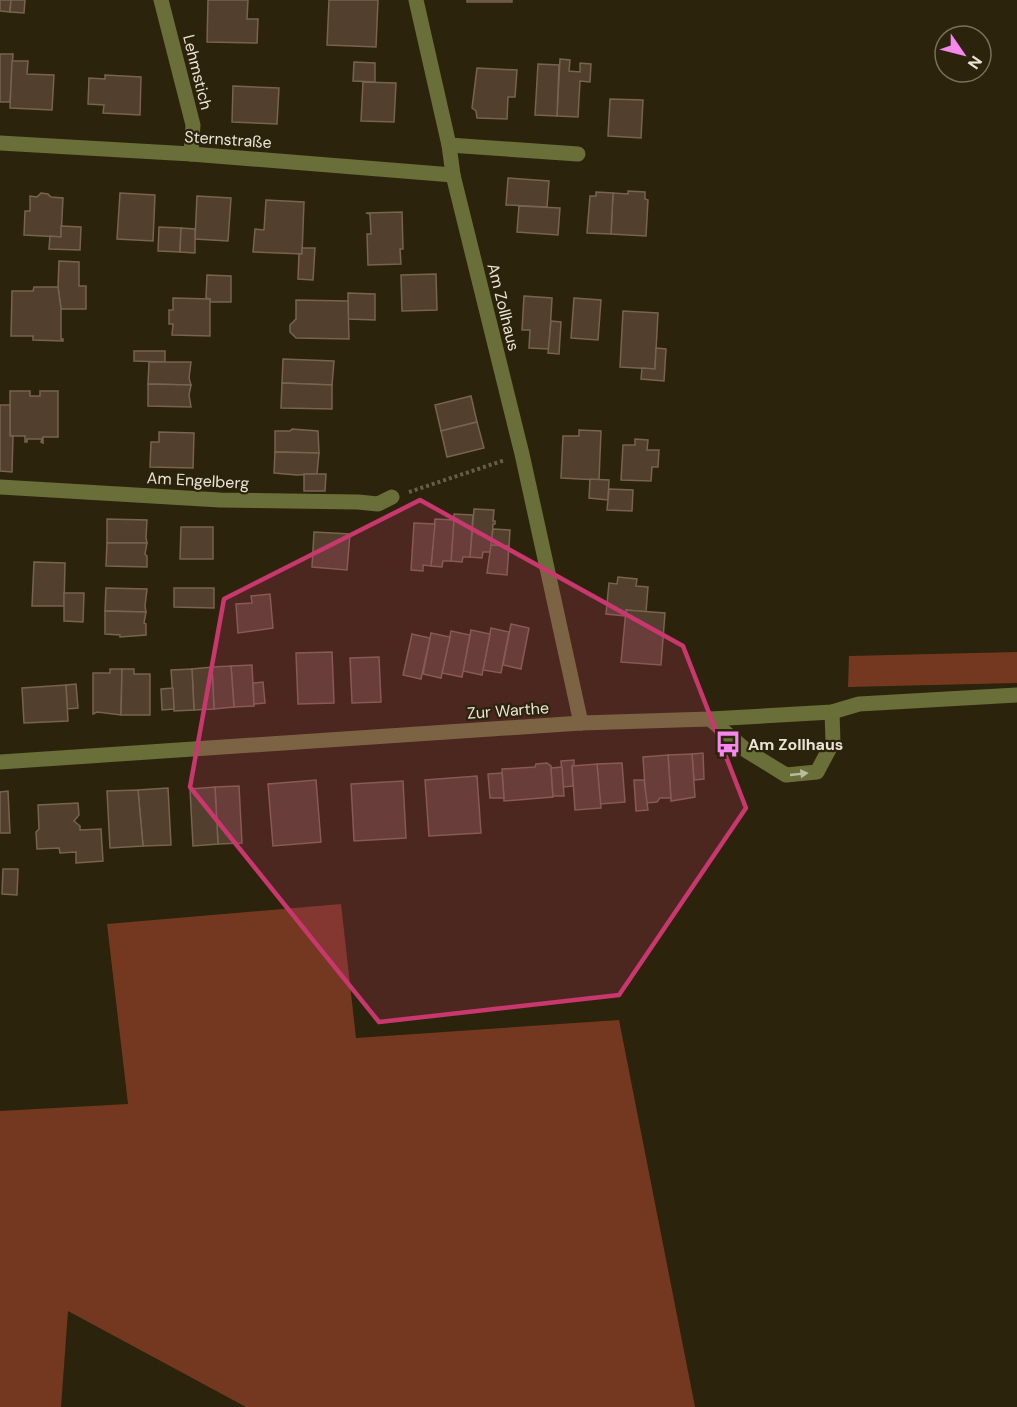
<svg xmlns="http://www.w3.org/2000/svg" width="1017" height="1407" font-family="'DM Sans',sans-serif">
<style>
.green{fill:#743821}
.building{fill:#523f2d;stroke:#776350;stroke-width:1.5}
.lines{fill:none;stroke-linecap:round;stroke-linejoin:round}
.path{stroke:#665e4a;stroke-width:4;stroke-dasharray:3 3;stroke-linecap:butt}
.minor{stroke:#6a6e39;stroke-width:15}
.oneway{fill:#bdbb9f}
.marked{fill:#c8376d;fill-opacity:0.2;stroke:#c8376d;stroke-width:4.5;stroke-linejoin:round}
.labels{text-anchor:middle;stroke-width:4.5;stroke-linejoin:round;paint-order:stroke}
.street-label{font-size:16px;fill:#eae4d6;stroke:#2c230c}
.poi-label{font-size:16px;font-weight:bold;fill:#eae4d6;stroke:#2c230c;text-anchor:start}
</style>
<rect width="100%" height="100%" fill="#2c230c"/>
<!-- green -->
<g class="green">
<polygon points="1017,652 1017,683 848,687 849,656"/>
<polygon points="341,904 356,1038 619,1020 695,1407 246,1407 68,1311 61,1407 0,1407 0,1111 128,1104 107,924"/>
</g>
<!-- building -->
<g class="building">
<polygon points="0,0 11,0 10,12 0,11"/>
<polygon points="11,0 25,0 24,13 10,12"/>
<polygon points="208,0 248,0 247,19 258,19 257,43 207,42"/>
<polygon points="329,0 378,0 376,47 327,45"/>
<rect x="467" y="0" width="45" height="2"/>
<polygon points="0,54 13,54 10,102 0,102"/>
<polygon points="560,59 570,60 569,71 580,72 580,63 591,64 590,82 580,81 578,117 557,116"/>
<polygon points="12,61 28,61 27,74 54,75 52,110 10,108"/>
<polygon points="354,62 375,63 375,82 353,81"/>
<polygon points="538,64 559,65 557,116 535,115"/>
<polygon points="477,68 517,70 515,97 508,97 507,119 477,118 476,111 472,108"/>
<polygon points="105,75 141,77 140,115 103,113 104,105 88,104 89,78 105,79"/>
<polygon points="363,82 396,83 394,122 361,121"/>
<polygon points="233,86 279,88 277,124 232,122"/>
<polygon points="610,99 643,100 641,138 608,136"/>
<polygon points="508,178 549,181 547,207 506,205"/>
<polygon points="628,191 645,192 645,199 648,200 646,236 611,234 613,193 628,194"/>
<polygon points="596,192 613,193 611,234 587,233 590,196 596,196"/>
<polygon points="41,193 48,194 51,197 63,198 61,237 24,235 25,211 30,211 30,196 37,197"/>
<polygon points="120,193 155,195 153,241 117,239"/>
<polygon points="197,196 231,198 228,241 195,239"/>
<polygon points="266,200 304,202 302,254 253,252 255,229 264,230"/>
<polygon points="519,206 560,208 558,235 517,232"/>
<polygon points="402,212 403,249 400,249 401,264 368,265 367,234 371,234 370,214 366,213"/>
<polygon points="61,226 81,227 80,250 49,249 50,236 61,237"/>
<polygon points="159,227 181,228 180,252 158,251"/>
<polygon points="181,228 195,229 195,253 180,252"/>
<polygon points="302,248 315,248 313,280 298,279 299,254 302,254"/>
<polygon points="59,261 79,262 79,286 86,286 86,309 61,309 58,287"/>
<polygon points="436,274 437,310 402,311 401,275"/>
<polygon points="207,275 231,276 231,302 210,302 210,299 206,298"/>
<polygon points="34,287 58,287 61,309 61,339 63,339 63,341 33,340 33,336 11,336 12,291 33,291"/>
<polygon points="348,293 375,294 375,320 348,319"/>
<polygon points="524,296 552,298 549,349 529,348 530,330 522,330"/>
<polygon points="173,298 210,299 210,336 172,335 173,324 169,324 169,310 173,310"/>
<polygon points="574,298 601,300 598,340 571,338"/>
<polygon points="296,300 348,301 349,339 296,338 290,332 290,325 296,319"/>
<polygon points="623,311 658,313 655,369 620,367"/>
<polygon points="551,321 561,322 559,354 548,353"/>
<polygon points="656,348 666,349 664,381 641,379 642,368 655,369"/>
<polygon points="134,351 165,351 165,362 134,361"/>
<polygon points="283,359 334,361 332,385 282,383"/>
<polygon points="149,362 191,362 189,378 191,385 148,384"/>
<polygon points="282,383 332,385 332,409 281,408"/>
<polygon points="148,384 191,385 189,395 191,407 148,406"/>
<polygon points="10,391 30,391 30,396 40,396 40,391 58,391 58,437 43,437 43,443 41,442 42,439 27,439 27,442 25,442 25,436 10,436"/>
<polygon points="471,396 477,422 441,431 435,405"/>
<polygon points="0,405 10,405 10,436 13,436 12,472 0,471"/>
<polygon points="477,422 484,448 447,457 441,431"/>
<polygon points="292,429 318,431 319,453 275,452 275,431 290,431"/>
<polygon points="579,430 601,431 599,480 561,478 563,436 579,436"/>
<polygon points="159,432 194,433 193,468 150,467 151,442 159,442"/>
<polygon points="635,439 648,440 647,450 659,450 658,467 652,467 651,481 621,480 623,445 635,445"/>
<polygon points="275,452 319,453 317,474 297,475 274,473"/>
<polygon points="304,474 326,474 325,491 304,491"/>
<polygon points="590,479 609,480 608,500 589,498"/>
<polygon points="609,489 633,490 632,511 607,510"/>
<polygon points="474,509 494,510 493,521 495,521 495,524 493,524 491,552 483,552 482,558 470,557"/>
<polygon points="454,514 473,515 470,557 463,557 462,562 451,561"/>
<polygon points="107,519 147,520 146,537 147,543 107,543"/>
<polygon points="435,519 454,520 451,561 443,561 442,567 431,566"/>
<polygon points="414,523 435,524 431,566 423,565 423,571 411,570"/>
<polygon points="181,527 213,527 213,559 180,559"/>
<polygon points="493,529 510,530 509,546 491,545"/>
<polygon points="314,532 350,534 347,570 312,567"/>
<polygon points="107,543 147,543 145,554 147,556 147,567 106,566"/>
<polygon points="491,545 509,546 507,575 487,573"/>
<polygon points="34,562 65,563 64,606 32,606"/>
<polygon points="618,577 637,579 636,586 648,587 646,612 626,610 625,616 606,614 609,583 617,584"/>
<polygon points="106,588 147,589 145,606 146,612 105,611"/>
<polygon points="174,588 214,588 214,608 174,607"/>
<polygon points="64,593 84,593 83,622 64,621"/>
<polygon points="270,594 273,628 238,633 236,604 252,603 251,596"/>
<polygon points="626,610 665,613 661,665 621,662"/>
<polygon points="105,611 146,612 144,623 146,624 146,635 120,637 120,635 105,634"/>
<polygon points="511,624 529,628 521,669 503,665"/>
<polygon points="491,628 509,632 501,673 483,670"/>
<polygon points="471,630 490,634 482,675 463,671"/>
<polygon points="451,631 470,635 462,677 442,673"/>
<polygon points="431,633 450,637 441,678 423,674"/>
<polygon points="412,634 430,638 421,679 403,675"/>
<polygon points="332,652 334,703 298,704 296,653"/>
<polygon points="379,657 381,702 352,703 350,658"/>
<polygon points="252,665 254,706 234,707 231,666"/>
<polygon points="231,666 234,707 214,709 212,667"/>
<polygon points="212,667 214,709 194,710 192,669"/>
<polygon points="110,669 122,669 121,715 97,712 93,714 93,673 110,673"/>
<polygon points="122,669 134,669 134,674 150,674 150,715 121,715"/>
<polygon points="192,669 194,710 174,711 171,670"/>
<polygon points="263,682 265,703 254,704 253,683"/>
<polygon points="76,684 78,708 67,709 66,685"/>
<polygon points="66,685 68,721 24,723 22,688"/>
<polygon points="173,688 174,709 162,710 161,689"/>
<polygon points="703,753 704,779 694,780 692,754"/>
<polygon points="692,754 695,797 671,801 668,755"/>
<polygon points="668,755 671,798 660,798 657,802 646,803 643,757"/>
<polygon points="574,760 574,766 572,766 573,786 563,787 561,761"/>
<polygon points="547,763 551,766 553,797 504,801 502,769 535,767 536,764"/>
<polygon points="622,763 625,802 600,804 597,764"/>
<polygon points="597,764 601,808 575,810 572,766"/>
<polygon points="562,767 564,796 553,796 551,768"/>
<polygon points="502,773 504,798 490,798 488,774"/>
<polygon points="477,776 481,833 429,836 425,780"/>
<polygon points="316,780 321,842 273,846 268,784"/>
<polygon points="634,780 644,780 648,810 636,811"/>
<polygon points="403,781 406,838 354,841 351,784"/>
<polygon points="239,786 242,843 218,844 215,787"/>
<polygon points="215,787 218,844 193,846 190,789"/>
<polygon points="168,788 171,845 143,846 138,790"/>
<polygon points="138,790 143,846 110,848 107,791"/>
<polygon points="8,791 10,833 0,833 0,792"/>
<polygon points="78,803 79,815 74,821 80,826 80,830 101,829 103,861 76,863 76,852 60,853 59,848 37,849 36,832 39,829 38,805"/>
<polygon points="3,869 18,869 17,895 2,894"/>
</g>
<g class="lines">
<!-- path -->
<polyline class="path" points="409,492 505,460"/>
<!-- minor -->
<g class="minor">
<polyline points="161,0 193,125 191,154"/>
<polyline points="416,0 449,145 453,175 522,454 581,723"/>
<polyline points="0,143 191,154 453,175"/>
<polyline points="449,145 578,154"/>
<polyline points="0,487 220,500 358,502 378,504 392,497"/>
<polyline points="710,719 747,751 786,775 817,772 833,742 832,712"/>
<polyline points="0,762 581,723 710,719 832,712 859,704 1017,695"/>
</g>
</g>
<!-- one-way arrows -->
<defs><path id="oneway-solid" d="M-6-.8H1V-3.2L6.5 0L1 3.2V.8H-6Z" transform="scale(1.5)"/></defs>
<use class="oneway" href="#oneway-solid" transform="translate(799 774) rotate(-6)"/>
<!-- marked area -->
<path class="marked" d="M 420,500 L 683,646 L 746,808 L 619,995 L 379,1022 L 190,787 L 224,599 Z"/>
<!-- icons -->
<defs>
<g id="bus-bare" transform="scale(2.07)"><path d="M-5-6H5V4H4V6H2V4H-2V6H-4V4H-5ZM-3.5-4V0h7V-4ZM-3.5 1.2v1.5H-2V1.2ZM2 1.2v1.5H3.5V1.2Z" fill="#f688ed" stroke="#2c230c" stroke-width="2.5" paint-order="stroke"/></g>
</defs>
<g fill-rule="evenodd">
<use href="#bus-bare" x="728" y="744"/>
</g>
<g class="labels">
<!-- street labels -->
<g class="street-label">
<text transform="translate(198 72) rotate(76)" y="6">Lehmstich</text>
<text transform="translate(228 139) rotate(4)" y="6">Sternstraße</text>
<text transform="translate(504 307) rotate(76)" y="6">Am Zollhaus</text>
<text transform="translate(198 480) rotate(3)" y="6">Am Engelberg</text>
<text transform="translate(508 710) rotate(-4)" y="6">Zur Warthe</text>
</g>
<!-- poi labels -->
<g class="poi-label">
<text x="748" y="750">Am Zollhaus</text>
</g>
</g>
<!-- north arrow -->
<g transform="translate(963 54) rotate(125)"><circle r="28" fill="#2c230c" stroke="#78705d" stroke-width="1.5"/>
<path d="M0-4.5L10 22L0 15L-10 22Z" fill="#f688ed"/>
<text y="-9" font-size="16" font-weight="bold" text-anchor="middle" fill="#eae4d6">N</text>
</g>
</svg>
